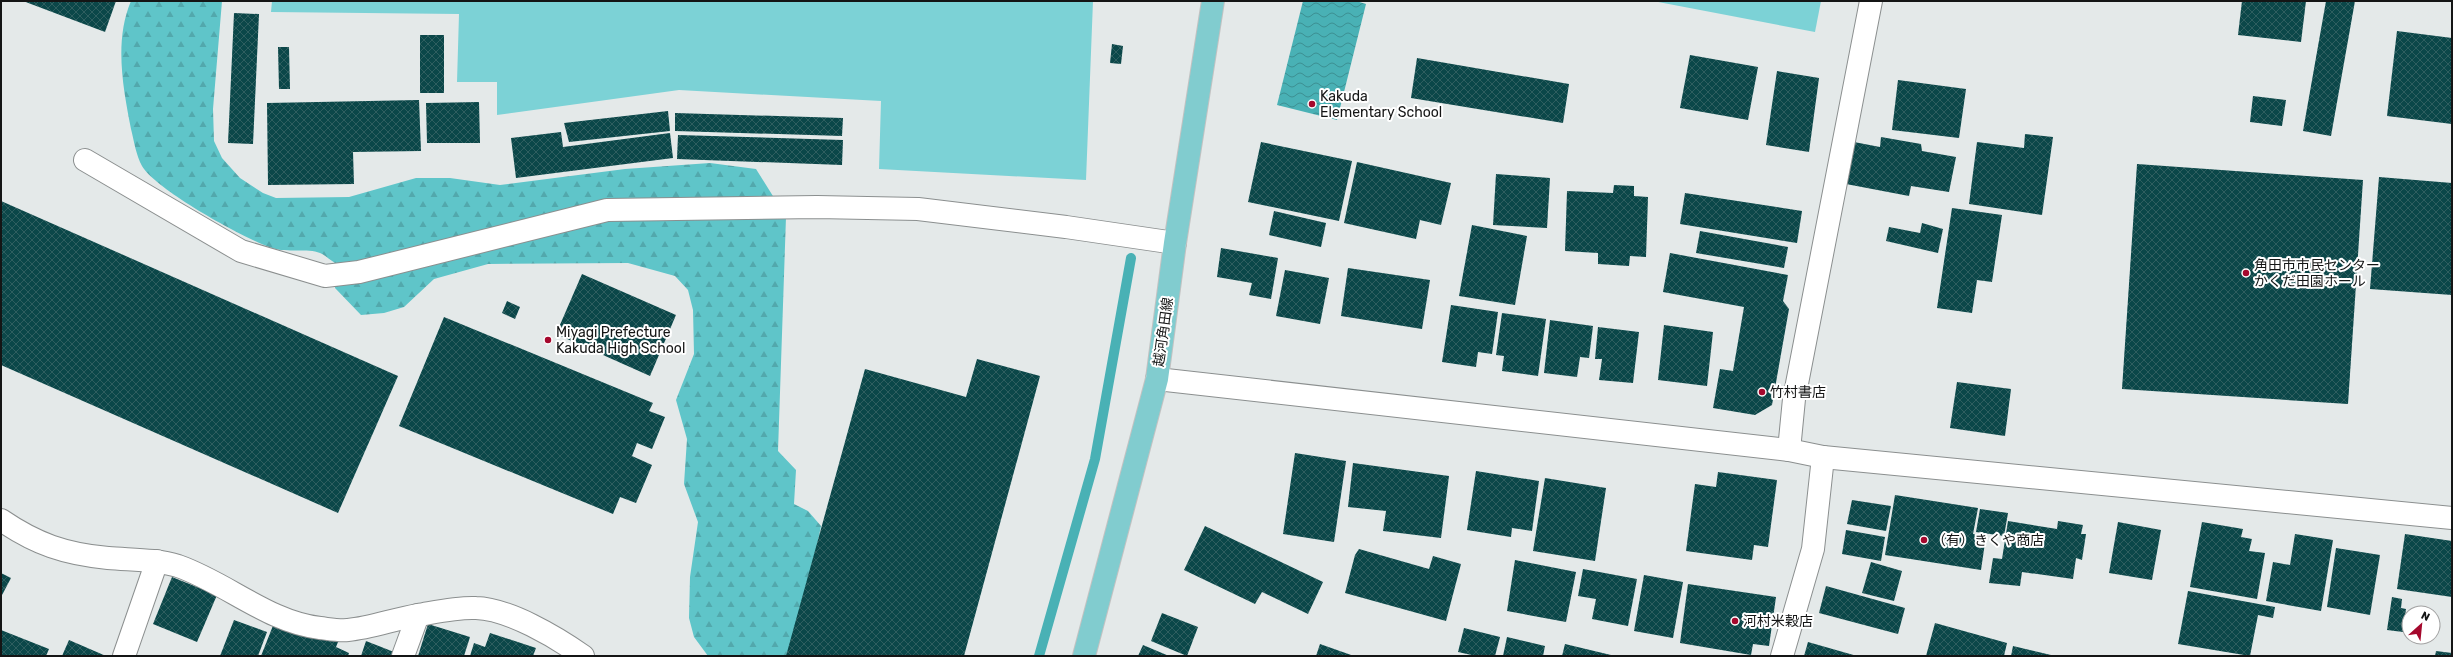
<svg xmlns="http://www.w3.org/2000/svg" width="2453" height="657" font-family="Rubik,'Noto Sans JP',sans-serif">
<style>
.forest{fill:url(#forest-firs)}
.garden{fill:#7cd2d6}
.water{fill:url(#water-waves)}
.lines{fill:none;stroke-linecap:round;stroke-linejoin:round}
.stream{stroke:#49b1b5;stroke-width:10}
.building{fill:url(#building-cross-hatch)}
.minor-casing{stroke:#8b8f8f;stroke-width:24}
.major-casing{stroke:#c2c2c2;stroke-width:24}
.minor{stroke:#fff;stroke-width:22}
.major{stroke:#81cccf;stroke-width:22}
.poi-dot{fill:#a5082d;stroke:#fff;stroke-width:1.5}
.labels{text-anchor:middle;stroke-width:4;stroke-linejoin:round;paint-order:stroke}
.poi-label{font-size:14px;fill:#141515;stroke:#fff;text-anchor:start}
.street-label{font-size:14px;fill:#141515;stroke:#fff}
</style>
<defs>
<pattern id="forest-firs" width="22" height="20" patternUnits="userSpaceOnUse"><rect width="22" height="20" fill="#5fc5c9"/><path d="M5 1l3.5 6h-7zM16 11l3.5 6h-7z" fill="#52a8ac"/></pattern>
<pattern id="water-waves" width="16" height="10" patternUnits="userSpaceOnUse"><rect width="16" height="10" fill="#49b1b5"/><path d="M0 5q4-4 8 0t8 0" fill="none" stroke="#3c8f92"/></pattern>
<pattern id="building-cross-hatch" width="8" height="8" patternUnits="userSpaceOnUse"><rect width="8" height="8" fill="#0b4749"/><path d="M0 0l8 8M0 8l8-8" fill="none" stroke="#2e5e5f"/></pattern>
</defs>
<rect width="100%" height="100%" fill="#e4e9e9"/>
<!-- forest -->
<path class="forest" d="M 131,1 L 222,1 L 213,109 L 214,141 L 222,158 L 240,178 L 263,193 L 276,198 L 349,197 L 416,178 L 450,178 L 500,185 L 625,169 L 710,163 L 756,169 L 786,217 L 778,451 L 796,470 L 794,504 L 808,511 L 821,526 L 794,656 L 708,656 L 694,637 L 689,618 L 690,577 L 698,522 L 684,484 L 687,439 L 676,400 L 694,354 L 693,310 L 688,290 L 675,276 L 628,263 L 488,264 L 434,279 L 404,307 L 384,313 L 361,315 L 335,288 L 335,263 C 330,260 325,255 320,253 C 308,248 287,253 272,248 C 245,239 156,190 142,166 C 136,155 134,141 131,129 C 123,88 114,41 131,1 Z"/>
<!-- garden -->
<g class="garden">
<polygon points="272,1 1093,1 1086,180 879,169 881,101 679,90 497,115 497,82 457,82 459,14 271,12"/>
<polygon points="1653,1 1821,1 1815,32"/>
</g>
<!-- water -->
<polygon class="water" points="1303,1 1356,1 1366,4 1337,120 1277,105"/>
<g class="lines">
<!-- stream -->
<polyline class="stream" points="1039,656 1095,459 1131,258"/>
</g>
<!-- building -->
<g class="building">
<polygon points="23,1 116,1 105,32"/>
<polygon points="2242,1 2306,1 2301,42 2238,35"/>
<polygon points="2326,1 2355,1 2331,136 2303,131"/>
<polygon points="234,13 259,14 253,144 228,143"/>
<polygon points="2397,31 2452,38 2452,124 2387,116"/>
<rect x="420" y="35" width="24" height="58"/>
<polygon points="1112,44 1123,46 1121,64 1110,63"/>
<polygon points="278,47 289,47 290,89 279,89"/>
<polygon points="1690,55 1758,67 1748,120 1680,108"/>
<polygon points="1417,58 1569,84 1563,123 1411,98"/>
<polygon points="1777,71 1819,78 1809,152 1766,145"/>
<polygon points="1898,80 1966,89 1959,138 1892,130"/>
<polygon points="2253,96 2286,100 2282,126 2250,122"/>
<polygon points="419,100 421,151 353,152 354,184 268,185 267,103"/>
<polygon points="479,102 480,143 427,143 426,103"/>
<polygon points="668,111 670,131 569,142 564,123"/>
<polygon points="675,113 843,118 842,136 675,131"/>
<polygon points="561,132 563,147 670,133 673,158 516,178 511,138"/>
<polygon points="2025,134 2053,137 2042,215 1969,204 1977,142 2024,148"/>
<polygon points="678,135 843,140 842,165 677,159"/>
<polygon points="1881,137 1921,144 1922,151 1956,157 1949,192 1911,186 1909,196 1846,184 1854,142 1880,147"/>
<polygon points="1261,142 1352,161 1339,221 1248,202"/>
<polygon points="1357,162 1451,183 1441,225 1420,220 1416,239 1344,223"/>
<polygon points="2137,164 2363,180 2348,404 2122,389"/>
<polygon points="1496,174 1550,178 1547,228 1493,225"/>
<polygon points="2379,177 2452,183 2452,295 2370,289"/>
<polygon points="1614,185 1634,186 1634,196 1648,197 1646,257 1630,256 1629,266 1598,264 1598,253 1565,251 1567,191 1613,193"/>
<polygon points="1685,193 1802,211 1797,243 1680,224"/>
<polygon points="1,201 398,376 338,513 1,365"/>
<polygon points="1952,208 2002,215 1992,282 1977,280 1972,313 1937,308"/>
<polygon points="1274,211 1326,223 1321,247 1269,235"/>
<polygon points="1922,223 1943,229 1938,253 1886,241 1889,227 1920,233"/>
<polygon points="1472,225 1527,236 1515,305 1459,296"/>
<polygon points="1700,231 1788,247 1784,268 1696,253"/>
<polygon points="1221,248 1278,258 1271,299 1249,295 1252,283 1217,277"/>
<polygon points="1670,253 1788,275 1783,301 1789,309 1772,405 1755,415 1713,408 1720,369 1733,371 1744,307 1663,292"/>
<polygon points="1348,268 1430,280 1422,329 1341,316"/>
<polygon points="1285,270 1329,278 1320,324 1276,316"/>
<polygon points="582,274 676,315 650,376 556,334"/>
<polygon points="507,301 520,307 515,319 502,313"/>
<polygon points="1451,305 1498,312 1492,354 1478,352 1476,367 1442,362"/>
<polygon points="1502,313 1546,319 1538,376 1502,371 1504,356 1496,355"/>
<polygon points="444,317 653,403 649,411 665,417 652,449 637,443 632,456 652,465 636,503 620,497 613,514 399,426"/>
<polygon points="1550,320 1593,326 1589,358 1580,357 1577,377 1544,373"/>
<polygon points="1664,325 1713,332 1707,386 1658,380"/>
<polygon points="1598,327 1639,332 1633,383 1599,380 1602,359 1595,359"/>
<polygon points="977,359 1040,376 964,656 786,656 865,369 966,397"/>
<polygon points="1957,382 2011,389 2005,436 1950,428"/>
<polygon points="1295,453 1346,461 1334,542 1283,534"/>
<polygon points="1353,463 1449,476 1441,538 1383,531 1386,511 1348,507"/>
<polygon points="1476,471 1539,481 1532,531 1512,528 1511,537 1467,530"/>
<polygon points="1718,472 1777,480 1768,547 1754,545 1752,560 1686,551 1695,484 1716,487"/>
<polygon points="1545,478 1606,488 1595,561 1533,551"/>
<polygon points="1895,495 1978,508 1973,534 1986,536 1981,570 1885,555"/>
<polygon points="1852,500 1891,506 1886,531 1847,524"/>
<polygon points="1980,509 2008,513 2004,536 1976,532"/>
<polygon points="2008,521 2057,529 2058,521 2083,525 2081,534 2086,534 2082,560 2076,558 2073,579 2022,572 2020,586 1989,583 1993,558 2002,559"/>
<polygon points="2118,522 2161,530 2152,580 2109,573"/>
<polygon points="2202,522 2243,529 2241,537 2252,539 2249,551 2265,553 2257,599 2190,587"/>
<polygon points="1205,526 1323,582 1308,614 1262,592 1255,604 1184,570"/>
<polygon points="1846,530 1885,537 1881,561 1842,554"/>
<polygon points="2295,534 2333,540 2321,611 2266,601 2273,562 2290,565"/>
<polygon points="2405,534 2452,541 2452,597 2397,589"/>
<polygon points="2336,548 2380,555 2370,615 2327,607"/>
<polygon points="1359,549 1429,569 1433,556 1461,564 1446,621 1345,593 1355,555"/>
<polygon points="1515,560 1576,572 1566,622 1507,611"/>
<polygon points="1871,562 1902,571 1894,601 1862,593"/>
<polygon points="1583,569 1637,579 1628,626 1592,619 1596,599 1578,596"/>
<polygon points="1,573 11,578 1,597"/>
<polygon points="1644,575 1683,582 1673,638 1634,631"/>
<polygon points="172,577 217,595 197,642 153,624"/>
<polygon points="1688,584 1776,597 1769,646 1753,644 1751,655 1680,643"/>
<polygon points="1826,586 1905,608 1898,634 1819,613"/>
<polygon points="2188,591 2275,607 2273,618 2258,615 2250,656 2178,644"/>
<polygon points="2392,597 2402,599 2401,608 2406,609 2403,632 2387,630"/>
<polygon points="1162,613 1198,627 1187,656 1151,641"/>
<polygon points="276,618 299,634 309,637 311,632 338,642 336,647 349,653 348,656 261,656"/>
<polygon points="234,620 267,632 258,656 220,656"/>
<polygon points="1935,623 2007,643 2004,656 1926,656"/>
<polygon points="428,624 470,637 464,656 418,656"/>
<polygon points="1464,628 1500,637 1495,656 1476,656 1458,652"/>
<polygon points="1,630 49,649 46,656 1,656"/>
<polygon points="490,633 536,648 533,656 470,656 474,643 485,647"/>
<polygon points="1507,637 1545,646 1543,656 1503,656"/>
<polygon points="69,640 106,656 62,656"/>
<polygon points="366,641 394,652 392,656 361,656"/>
<polygon points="1808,642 1857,656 1804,656"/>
<polygon points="1320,644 1354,656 1316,656"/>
<polygon points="1565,644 1611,655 1611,656 1562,656"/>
<polygon points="1143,645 1169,656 1138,656"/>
<polygon points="2013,646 2051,655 2051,656 2011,656"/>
<polygon points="2436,651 2452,653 2452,656 2435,656"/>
</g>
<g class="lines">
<!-- minor casing -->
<g class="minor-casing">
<g id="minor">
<polyline points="85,160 241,251 325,276 359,272 607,210 817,207 918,209 1066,227 1175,243"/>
<polyline points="1157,379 1789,450 1823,457 2452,518"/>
<polyline points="1789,450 1794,399 1871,1"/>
<path d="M 1,520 C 36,544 65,554 108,558 C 131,560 156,559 178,566 C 227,583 268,622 320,628 C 329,629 339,631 348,630 C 371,628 394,619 418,615 C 436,612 458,607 476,608 C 509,609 556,637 583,656"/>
<polyline points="124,656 157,561"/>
<polyline points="403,656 418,615"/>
<polyline points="1782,656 1813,549 1823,457"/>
</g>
</g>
<!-- major casing -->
<g class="major-casing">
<polyline id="major" points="1084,656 1157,379 1175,243 1213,1"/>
</g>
<!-- minor -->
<use href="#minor" class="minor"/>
<!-- major -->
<use href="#major" class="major"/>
</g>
<!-- markers -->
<g class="poi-dot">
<circle cx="1312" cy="104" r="4"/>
<circle cx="2246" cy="273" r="4"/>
<circle cx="548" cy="340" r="4"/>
<circle cx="1762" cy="392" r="4"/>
<circle cx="1924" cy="540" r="4"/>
<circle cx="1735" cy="621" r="4"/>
</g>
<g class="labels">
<!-- poi labels -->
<g class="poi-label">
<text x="1320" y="101">Kakuda<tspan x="1320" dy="16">Elementary School</tspan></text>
<text x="2254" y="270">角田市市民センター<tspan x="2254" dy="16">かくだ田園ホール</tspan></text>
<text x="556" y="337">Miyagi Prefecture<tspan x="556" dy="16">Kakuda High School</tspan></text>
<text x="1770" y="397">竹村書店</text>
<text x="1932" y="545">（有）きくや商店</text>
<text x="1743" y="626">河村米穀店</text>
</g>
<!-- street labels -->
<g class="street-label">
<text transform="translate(1163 332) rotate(-82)" y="5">越河角田線</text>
</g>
</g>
<!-- border -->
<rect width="2453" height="657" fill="none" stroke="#141515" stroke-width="4"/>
<!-- north arrow -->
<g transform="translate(2421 625) rotate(27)"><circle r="19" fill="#ffffff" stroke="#a1a1a1"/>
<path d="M0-3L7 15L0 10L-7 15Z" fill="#a5082d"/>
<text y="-6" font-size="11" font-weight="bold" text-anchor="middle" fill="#141515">N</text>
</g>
</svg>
